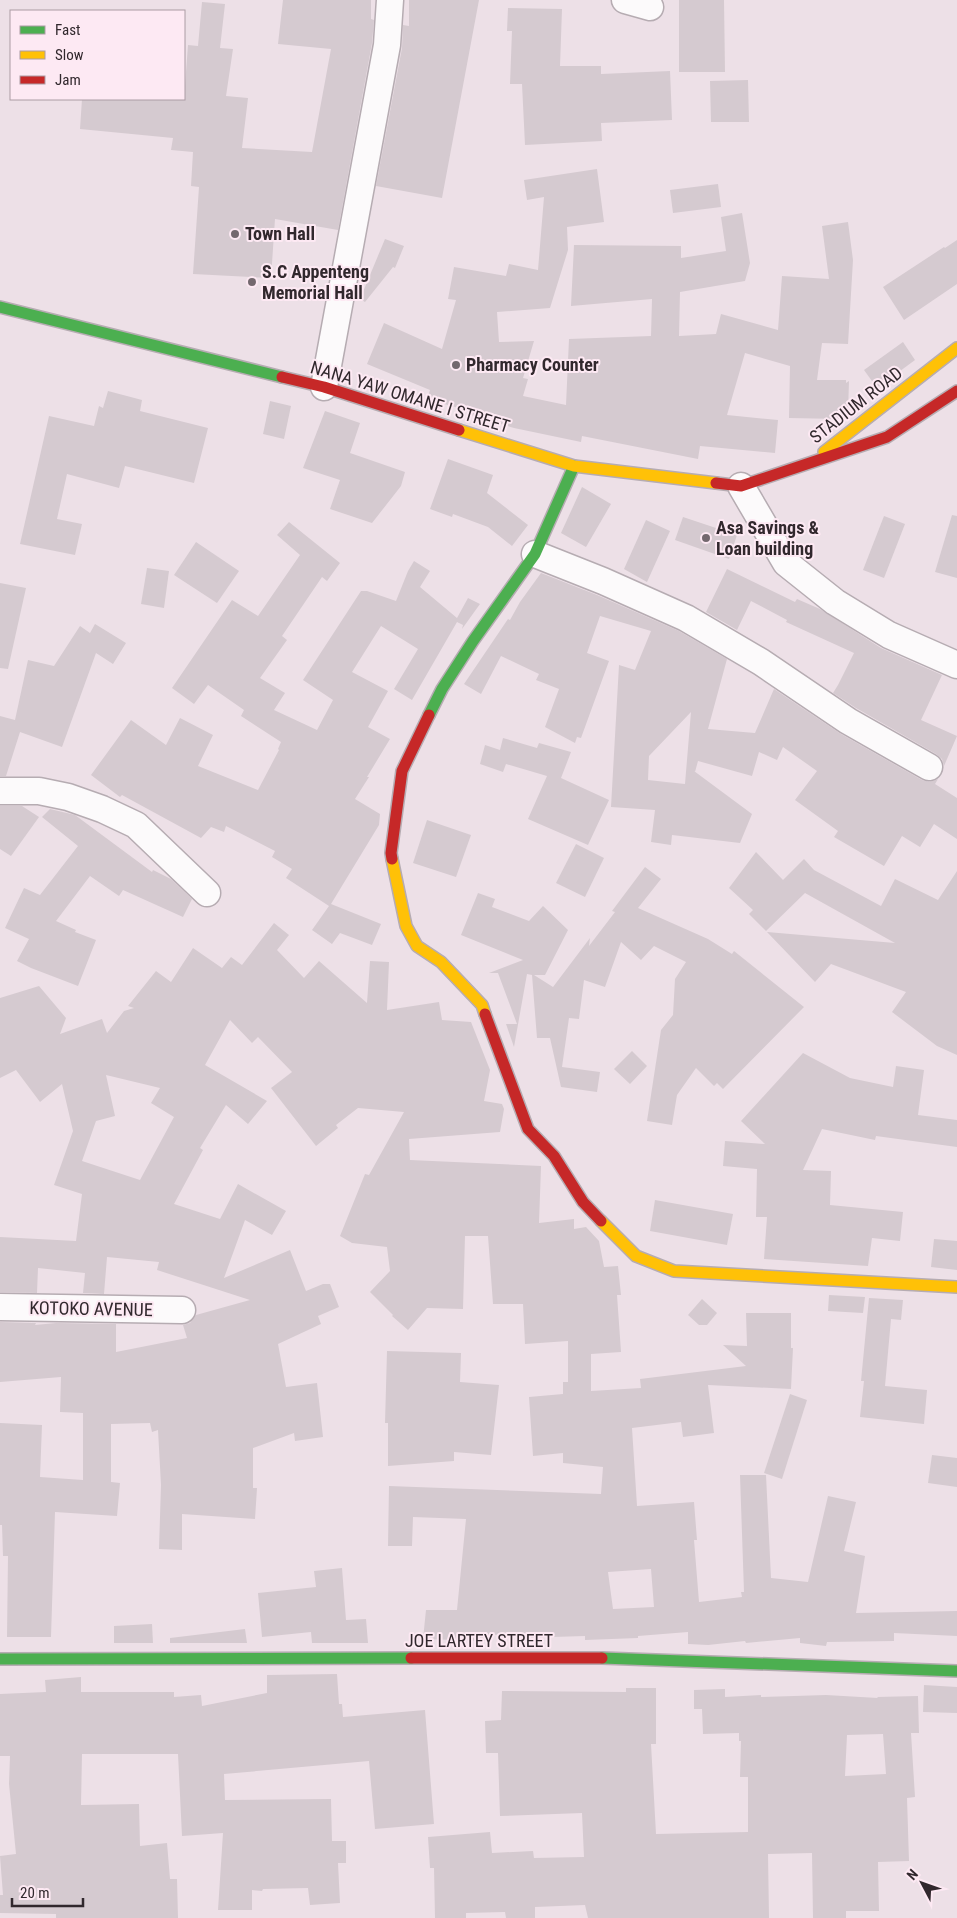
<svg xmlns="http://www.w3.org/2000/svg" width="957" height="1918" font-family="'Roboto Condensed',sans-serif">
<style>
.building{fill:#d5cad0;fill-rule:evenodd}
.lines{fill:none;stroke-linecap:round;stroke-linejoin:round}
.street-casing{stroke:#b6acb2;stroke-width:29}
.fast-casing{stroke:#b6acb2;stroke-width:14}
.slow-casing{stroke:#b6acb2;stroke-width:14}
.jam-casing{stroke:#b6acb2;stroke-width:14}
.street{stroke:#fcfafb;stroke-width:26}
.fast{stroke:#4caf50;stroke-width:11}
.slow{stroke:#ffc107;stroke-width:11}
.jam{stroke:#c62828;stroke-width:11}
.poi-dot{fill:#73686e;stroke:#fde9f3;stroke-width:2}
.labels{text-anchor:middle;stroke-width:4;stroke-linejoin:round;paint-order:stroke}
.poi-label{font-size:18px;font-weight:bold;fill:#31282d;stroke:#fde9f3;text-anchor:start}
.street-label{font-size:18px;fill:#31282d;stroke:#fde9f3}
</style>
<rect width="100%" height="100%" fill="#ede0e7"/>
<!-- building -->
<g class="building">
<polygon points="283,0 371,0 371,19 374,20 372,43 338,230 275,219 271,278 193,274 199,187 191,186 193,152 171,150 173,138 80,129 82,99 184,99 188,45 198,46 202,2 225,4 220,48 233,49 226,96 248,98 242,148 312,152 331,49 278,44"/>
<polygon points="409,0 479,0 442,198 376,186 402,48 403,25 409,26"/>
<polygon points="679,0 724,0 725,72 679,72"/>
<polygon points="508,8 562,9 560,66 601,66 601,74 670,71 672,120 601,123 602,141 525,145 522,84 510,84 512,31 507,31"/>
<polygon points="748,80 749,122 711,122 710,81"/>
<polygon points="597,169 604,222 567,227 568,250 550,308 497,312 499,342 534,341 523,378 528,379 523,396 566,405 569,339 651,336 652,299 571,306 574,245 681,246 681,258 726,251 721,217 742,213 750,263 745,281 680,292 679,336 716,334 721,314 778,330 782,276 829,279 822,226 848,222 853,260 848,344 822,343 817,380 846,380 846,383 849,381 848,412 840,419 789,418 790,366 745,353 727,415 778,420 775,453 700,446 698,459 582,436 581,442 514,428 468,414 469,411 427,399 430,390 367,364 384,323 442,349 456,300 448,299 454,267 506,276 509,264 538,270 544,197 527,200 524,180"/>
<polygon points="718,184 721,207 673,213 670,190"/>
<polygon points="385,239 404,246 395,268 393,267 365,302 360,299"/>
<polygon points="957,240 957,284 904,320 883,287 944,247 945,248"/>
<polygon points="903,342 915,360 877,388 864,370"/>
<polygon points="108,391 142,400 140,411 208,428 194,483 125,466 119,488 67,474 57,519 82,524 75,555 20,544 49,416 94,426 99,406 103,408"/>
<polygon points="270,401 291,406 284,439 263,434"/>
<polygon points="325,411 360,423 350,453 405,472 401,486 372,523 330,509 340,480 303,468"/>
<polygon points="448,459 493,475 487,493 528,525 512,546 488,527 453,514 452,517 430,509"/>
<polygon points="582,487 611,504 586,547 561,533"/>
<polygon points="952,515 957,516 957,578 935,572"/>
<polygon points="884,516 905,524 884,578 863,570"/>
<polygon points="683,517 737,535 729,559 675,540"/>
<polygon points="646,520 670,531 647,582 624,569"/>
<polygon points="289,522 340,563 327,581 322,577 282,636 287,640 260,678 285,693 274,710 317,730 333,700 303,680 361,591 367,591 396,601 408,571 414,561 430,571 420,587 457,618 468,598 480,604 462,629 463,625 457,622 412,700 394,689 418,649 381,626 352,672 388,691 368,727 390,739 367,777 369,777 355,799 380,814 379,825 331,904 381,924 372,945 340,933 332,944 312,930 329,906 286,878 292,869 272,857 275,851 226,826 224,832 211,827 201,838 122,795 120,797 91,775 131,720 166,745 180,718 213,735 198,766 258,790 279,750 278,749 281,742 241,716 244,710 208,685 194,704 172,688 232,600 258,616 300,555 277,535"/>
<polygon points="196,542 239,571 217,603 174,575"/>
<polygon points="147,568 169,571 164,608 141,604"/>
<polygon points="727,569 795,602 797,599 820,609 881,648 942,675 921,720 957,736 944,766 942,759 936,754 856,708 833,693 838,685 854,653 786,622 787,620 751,601 737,630 706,612"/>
<path d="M 541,573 L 597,595 L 679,631 L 727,659 L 708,729 L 755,733 L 774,689 L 841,734 L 922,780 L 930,782 L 938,779 L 935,784 L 957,798 L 957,839 L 934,824 L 920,847 L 902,836 L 884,866 L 834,837 L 838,831 L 795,800 L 817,771 L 783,747 L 777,760 L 759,752 L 752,776 L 698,761 L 695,772 L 694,771 L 752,814 L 740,843 L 672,835 L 671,845 L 651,842 L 655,810 L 611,807 L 619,665 L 635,670 L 651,631 L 600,616 L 587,653 L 609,661 L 581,738 L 577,737 L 575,743 L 545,727 L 559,689 L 536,680 L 539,674 L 501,656 L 481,694 L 464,684 L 508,619 L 510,620 L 520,602 ZM 691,712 L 685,784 L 648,780 L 649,756 Z"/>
<polygon points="0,583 26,588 8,669 0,668"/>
<polygon points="95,624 126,643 113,664 96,653 62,747 20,732 6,776 0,776 0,716 15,720 28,660 54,666 80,626 90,633"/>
<polygon points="503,738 537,748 539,743 571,752 561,778 609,800 588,845 528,819 547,776 506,764 503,772 480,764 485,745 500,750"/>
<polygon points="0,806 22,806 39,817 11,856 0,849"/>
<polygon points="50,809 75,815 152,872 153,870 171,879 192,899 183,917 123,890 119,896 90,876 56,921 76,930 75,932 96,940 78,986 31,968 17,961 29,939 5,928 24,888 40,895 78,846 42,817"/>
<polygon points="427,820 471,835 456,877 413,863"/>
<polygon points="576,844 604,858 585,897 556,883"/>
<polygon points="756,852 783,880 804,859 814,870 881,906 895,879 938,900 957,871 957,1055 937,1046 892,1012 906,992 831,964 815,982 767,932 895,943 805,893 766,931 749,914 753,910 729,888"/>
<polygon points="645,867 661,879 638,908 708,939 732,954 734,951 804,1007 723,1089 717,1083 714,1086 696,1068 677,1095 672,1125 647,1121 661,1030 673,1015 675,979 686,962 654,946 641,960 621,942 605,987 584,980 579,1019 569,1018 562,1067 600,1072 597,1092 561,1087 550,1038 537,1038 532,975 527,974 514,1047 506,1024 517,1024 498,973 489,973 523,960 461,935 478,893 495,899 492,907 529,921 543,906 568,930 545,975 534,975 553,987 590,938 589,946 615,912 612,911"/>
<path d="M 274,923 L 289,935 L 277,950 L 304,978 L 319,961 L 367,1003 L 370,961 L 389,962 L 387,1010 L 439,1002 L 442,1020 L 471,1022 L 490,1070 L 484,1101 L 502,1104 L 504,1109 L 500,1132 L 409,1139 L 410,1160 L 541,1166 L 539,1223 L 574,1219 L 574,1229 L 586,1227 L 599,1241 L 604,1267 L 618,1266 L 621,1295 L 617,1295 L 621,1352 L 591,1354 L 591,1391 L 641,1388 L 640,1379 L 746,1366 L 723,1345 L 747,1346 L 746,1313 L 791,1313 L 791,1348 L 793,1348 L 791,1389 L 708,1385 L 714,1433 L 683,1437 L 681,1422 L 632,1428 L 637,1506 L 694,1502 L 697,1540 L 694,1540 L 699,1602 L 742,1597 L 741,1592 L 744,1592 L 740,1475 L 766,1475 L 771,1578 L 808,1582 L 828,1496 L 856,1502 L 844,1551 L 865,1556 L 856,1613 L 957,1611 L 957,1636 L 894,1633 L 894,1641 L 827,1642 L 826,1646 L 800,1643 L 800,1638 L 746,1643 L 745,1641 L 708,1645 L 688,1644 L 688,1632 L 638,1636 L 638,1638 L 585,1640 L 585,1636 L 520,1638 L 520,1634 L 485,1635 L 485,1641 L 423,1639 L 426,1610 L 457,1610 L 466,1519 L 413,1517 L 412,1546 L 388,1546 L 389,1486 L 601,1494 L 603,1467 L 563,1463 L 563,1453 L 533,1456 L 529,1397 L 563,1394 L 563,1382 L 568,1382 L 568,1341 L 525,1344 L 523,1304 L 493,1304 L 488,1236 L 465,1236 L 463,1309 L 427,1308 L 408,1330 L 392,1316 L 393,1315 L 370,1292 L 390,1271 L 387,1247 L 352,1243 L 340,1236 L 365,1174 L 369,1175 L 404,1112 L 358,1108 L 336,1125 L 338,1128 L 316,1146 L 271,1088 L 292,1072 L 258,1037 L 252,1043 L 230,1020 L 205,1065 L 267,1101 L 248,1124 L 226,1105 L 200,1148 L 203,1150 L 174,1204 L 220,1219 L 238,1184 L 286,1211 L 272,1235 L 245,1220 L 224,1278 L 290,1250 L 306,1291 L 323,1284 L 330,1284 L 339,1307 L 318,1316 L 321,1324 L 278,1344 L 286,1387 L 317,1383 L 323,1437 L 295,1441 L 294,1433 L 253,1448 L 253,1488 L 257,1488 L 255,1519 L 182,1514 L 182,1550 L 159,1549 L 161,1485 L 158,1430 L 152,1432 L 150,1423 L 111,1424 L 111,1482 L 120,1483 L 117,1516 L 55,1512 L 51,1637 L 7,1637 L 8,1556 L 3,1556 L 2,1525 L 0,1525 L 0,1423 L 42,1425 L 40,1477 L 83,1480 L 83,1413 L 60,1412 L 61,1377 L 0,1382 L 0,1322 L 36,1323 L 35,1325 L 56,1323 L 116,1324 L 116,1352 L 187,1338 L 183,1325 L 190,1323 L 196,1315 L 250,1300 L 157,1270 L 159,1262 L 107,1257 L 104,1294 L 83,1293 L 85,1273 L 38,1268 L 37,1293 L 0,1292 L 0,1237 L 76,1241 L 82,1194 L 54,1185 L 73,1131 L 62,1084 L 40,1102 L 16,1070 L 0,1078 L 0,998 L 39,986 L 66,1018 L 60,1034 L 102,1019 L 107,1033 L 124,1011 L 134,1008 L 128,1006 L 156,971 L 171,982 L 193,948 L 222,968 L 231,957 L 242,965 ZM 106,1075 L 160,1088 L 151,1103 L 174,1117 L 140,1180 L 82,1161 L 96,1121 L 115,1116 ZM 651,1569 L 654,1607 L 613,1609 L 608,1572 Z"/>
<polygon points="632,1051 647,1066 630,1084 614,1069"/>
<polygon points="803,1053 850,1078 893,1087 896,1066 924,1070 918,1115 957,1120 957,1147 876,1136 875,1140 822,1129 803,1170 831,1171 830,1205 903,1212 900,1241 872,1238 868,1266 764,1259 767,1217 756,1217 757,1169 723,1166 725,1141 765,1144 741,1121"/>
<polygon points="655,1200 733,1214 727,1245 650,1231"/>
<polygon points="934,1239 957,1241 957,1270 931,1267"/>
<polygon points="829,1295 865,1297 863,1313 828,1311"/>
<polygon points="869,1298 903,1300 901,1320 891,1319 885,1386 927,1390 924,1424 860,1417 864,1381 861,1381"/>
<polygon points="702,1299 717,1313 707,1325 699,1325 688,1315"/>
<polygon points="387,1351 461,1353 460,1382 499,1385 491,1455 454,1452 454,1461 388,1466 388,1423 385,1423"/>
<polygon points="790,1394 807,1400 782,1479 764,1473"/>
<polygon points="932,1455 957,1458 957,1487 928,1483"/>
<polygon points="342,1568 346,1620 366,1619 368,1643 312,1643 311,1632 262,1637 258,1593 316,1587 314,1571"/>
<polygon points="152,1624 153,1643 114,1643 114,1626"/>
<polygon points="245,1629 247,1643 170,1643 170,1638"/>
<polygon points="337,1674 339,1704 342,1704 343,1717 425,1710 434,1824 375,1829 369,1761 224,1774 225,1800 331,1799 332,1841 346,1841 346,1863 338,1863 340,1903 310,1905 308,1888 263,1889 262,1891 252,1890 252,1910 218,1910 223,1833 182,1836 178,1754 82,1754 81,1805 139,1804 140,1846 167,1843 170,1879 177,1879 178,1918 56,1918 56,1914 0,1913 0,1895 3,1895 0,1856 16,1854 9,1784 10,1756 0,1756 0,1694 46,1692 45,1680 81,1677 81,1692 174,1692 174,1697 201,1695 202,1706 267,1693 267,1675"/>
<polygon points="924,1685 957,1687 957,1713 923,1712"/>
<path d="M 626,1688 L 656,1688 L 656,1744 L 651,1744 L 656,1834 L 748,1832 L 748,1777 L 740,1777 L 741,1741 L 739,1741 L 739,1733 L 703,1734 L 702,1709 L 694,1709 L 694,1690 L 725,1689 L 725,1697 L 761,1695 L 761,1697 L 826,1695 L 878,1698 L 877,1697 L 918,1696 L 919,1733 L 911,1733 L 915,1797 L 907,1798 L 909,1861 L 878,1862 L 879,1911 L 846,1911 L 846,1918 L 813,1918 L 812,1853 L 768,1854 L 769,1918 L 588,1918 L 585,1905 L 535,1907 L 535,1918 L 506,1918 L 505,1912 L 466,1913 L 466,1918 L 435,1918 L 434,1868 L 430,1868 L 428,1837 L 490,1832 L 492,1853 L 533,1851 L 534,1858 L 584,1857 L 582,1813 L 500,1816 L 498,1753 L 486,1753 L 485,1721 L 501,1720 L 502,1691 L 626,1692 ZM 883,1734 L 886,1774 L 845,1776 L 847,1735 Z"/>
</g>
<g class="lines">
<!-- street casing -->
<g class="street-casing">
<g id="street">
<polyline points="625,0 650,7"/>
<polyline points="324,387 387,45 390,0"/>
<polyline points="741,486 786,563 835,602 889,635 957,665"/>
<polyline points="535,554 603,581 686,618 761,662 848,721 929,767"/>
<polyline points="0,791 39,791 68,797 102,809 136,825 207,893"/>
<polyline points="0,1307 182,1310"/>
</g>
</g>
<!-- fast casing -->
<g class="fast-casing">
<g id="fast">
<polyline points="0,307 282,377"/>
<polyline points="429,715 442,689 473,641 535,554 574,466"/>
<polyline points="602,1658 957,1671"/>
<polyline points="0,1659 411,1658"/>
</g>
</g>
<!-- slow casing -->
<g class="slow-casing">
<g id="slow">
<polyline points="459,430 574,466 716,483"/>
<polyline points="824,452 957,348"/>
<polyline points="392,859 406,926 417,946 441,962 482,1005 485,1014"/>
<polyline points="601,1221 636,1256 674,1271 957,1287"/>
</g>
</g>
<!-- jam casing -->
<g class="jam-casing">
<g id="jam">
<polyline points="282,377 324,387 459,430"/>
<polyline points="716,483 741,486 887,437 957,391"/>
<polyline points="392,859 391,853 402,771 429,715"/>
<polyline points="485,1014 528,1129 554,1156 583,1202 601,1221"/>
<polyline points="411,1658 602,1658"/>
</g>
</g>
<!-- street -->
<use href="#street" class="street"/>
<!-- fast -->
<use href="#fast" class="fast"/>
<!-- slow -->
<use href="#slow" class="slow"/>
<!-- jam -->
<use href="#jam" class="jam"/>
</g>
<!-- markers -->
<g class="poi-dot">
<circle cx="235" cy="234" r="5"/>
<circle cx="252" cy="282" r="5"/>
<circle cx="456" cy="365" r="5"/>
<circle cx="706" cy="538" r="5"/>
</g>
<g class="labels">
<!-- poi labels -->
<g class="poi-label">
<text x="245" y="240">Town Hall</text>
<text x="262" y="278">S.C Appenteng<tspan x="262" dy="21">Memorial Hall</tspan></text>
<text x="466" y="371">Pharmacy Counter</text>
<text x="716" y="534">Asa Savings &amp;<tspan x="716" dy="21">Loan building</tspan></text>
</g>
<!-- street labels -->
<g class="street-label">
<text transform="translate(410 397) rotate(17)" y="6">NANA YAW OMANE I STREET</text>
<text transform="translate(856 405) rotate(-38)" y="6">STADIUM ROAD</text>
<text transform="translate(91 1309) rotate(1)" y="6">KOTOKO AVENUE</text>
<text x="479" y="1647">JOE LARTEY STREET</text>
</g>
</g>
<!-- legend -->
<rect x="10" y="10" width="175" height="90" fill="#fde9f3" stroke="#ab9ca4"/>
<rect x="20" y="26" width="25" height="8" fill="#4caf50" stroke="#ab9ca4"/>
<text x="55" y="35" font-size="15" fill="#31282d">Fast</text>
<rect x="20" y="51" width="25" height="8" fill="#ffc107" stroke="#ab9ca4"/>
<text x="55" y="60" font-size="15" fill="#31282d">Slow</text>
<rect x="20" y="76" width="25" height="8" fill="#c62828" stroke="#ab9ca4"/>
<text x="55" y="85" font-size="15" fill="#31282d">Jam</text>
<!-- north arrow -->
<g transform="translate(922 1883) rotate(311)" stroke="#fde9f3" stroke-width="4" paint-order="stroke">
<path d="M0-4L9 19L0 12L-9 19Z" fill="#31282d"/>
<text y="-8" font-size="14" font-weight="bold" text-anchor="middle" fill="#31282d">N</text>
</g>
<!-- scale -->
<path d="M12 1898v8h71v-8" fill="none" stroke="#31282d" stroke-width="2.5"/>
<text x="20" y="1898" font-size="15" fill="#31282d" stroke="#fde9f3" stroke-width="4" paint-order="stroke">20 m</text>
</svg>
